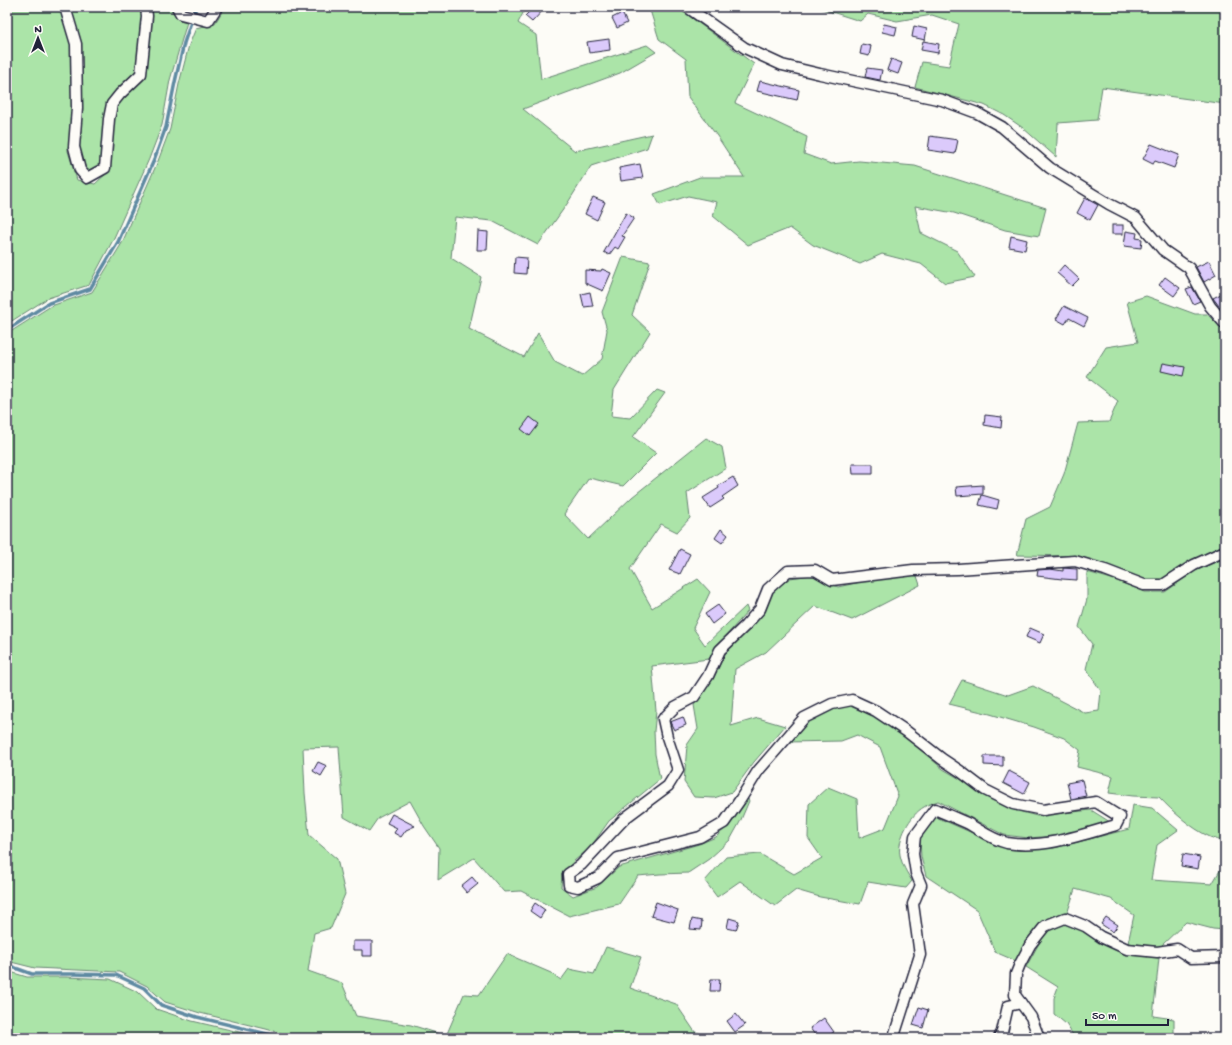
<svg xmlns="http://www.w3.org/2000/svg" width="1232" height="1045" font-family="'Gochi Hand',sans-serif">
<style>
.green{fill:#abe4a8;stroke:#668372}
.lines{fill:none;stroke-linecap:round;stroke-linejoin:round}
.stream{stroke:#5e8aa2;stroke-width:3.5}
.building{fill:#dbcafb;stroke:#22223b}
.minor-casing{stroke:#22223b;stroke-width:13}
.minor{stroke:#fdfcf7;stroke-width:10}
</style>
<rect width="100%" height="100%" fill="#fdfcf7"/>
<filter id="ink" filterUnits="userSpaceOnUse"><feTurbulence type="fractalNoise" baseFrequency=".025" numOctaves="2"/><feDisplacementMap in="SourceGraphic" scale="8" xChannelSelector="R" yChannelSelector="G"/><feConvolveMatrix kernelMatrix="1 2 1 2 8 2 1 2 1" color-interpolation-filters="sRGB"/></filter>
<g filter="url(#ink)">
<!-- green -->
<g class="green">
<polygon points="7,7 59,7 69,37 72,51 72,111 68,151 77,180 95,184 110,170 115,111 123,98 145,76 151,7 173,7 179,20 187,22 170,80 162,125 149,159 113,240 89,285 48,298 7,324"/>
<polygon points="69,7 142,7 144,17 136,73 107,103 104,120 102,165 87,172 78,146 82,107 81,42"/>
<polygon points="225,7 526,7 518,23 536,35 541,79 647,45 656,52 620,73 523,109 575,151 652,134 647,148 591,166 567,204 538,245 492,221 455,217 451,258 481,277 469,329 524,357 538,333 555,362 582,376 602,359 607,330 602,312 623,257 650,262 632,315 650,332 614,390 611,416 630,418 657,390 665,393 633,437 656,453 623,486 589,478 564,514 588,539 632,497 706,438 722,447 726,468 687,493 690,518 677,532 661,524 630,569 652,608 698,579 710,592 693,628 705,645 746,606 748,611 717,646 709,659 652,666 656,711 654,731 655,754 660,779 609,821 590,848 574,861 562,874 561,887 573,896 597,887 619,867 699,844 716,837 732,822 745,799 748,799 749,801 740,822 730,840 709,859 688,873 660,874 638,876 619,904 569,916 521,891 504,892 474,858 438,880 439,848 424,826 410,801 378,818 369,831 344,817 339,747 303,748 305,793 309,835 337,859 345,894 331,928 314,933 308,971 342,983 356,1016 411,1025 446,1036 464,994 479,995 507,954 551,973 561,980 569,969 594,974 606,947 641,957 630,988 676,1004 695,1032 718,1038 298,1038 266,1029 200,1013 165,1002 147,986 119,972 35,968 7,961 7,334 51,306 92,292 122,243 158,161 170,129 179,84 189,45 196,28 215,23"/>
<polygon points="649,7 681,10 754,64 735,103 807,137 804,154 831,164 859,161 915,166 1046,208 1039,236 1005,230 954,213 915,206 921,233 957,251 975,277 945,283 921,264 882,254 860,264 813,245 790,228 748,245 713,216 717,202 688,196 660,205 654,194 700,177 744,177 717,136 688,97 686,59 659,39"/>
<polygon points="816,7 1225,7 1225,104 1102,87 1097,120 1058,123 1056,157 1023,128 1004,115 984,105 915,87 922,62 949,66 959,24 932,15 897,21 868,14 860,21"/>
<polygon points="1146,296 1195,314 1207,314 1225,332 1225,544 1189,562 1163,581 1146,581 1107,566 1078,556 1017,555 1026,519 1050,507 1064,474 1078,423 1109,422 1118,401 1087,377 1106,347 1138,342 1127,302"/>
<path d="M 1225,558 L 1225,842 C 1220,840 1215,839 1210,837 C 1191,828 1173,812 1159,797 L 1133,796 L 1109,793 L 1113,776 L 1077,767 L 1080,750 L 1064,738 L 1034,727 L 990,714 L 949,704 L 962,680 L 1008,695 L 1033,686 L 1085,713 L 1099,711 L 1101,691 L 1086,669 L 1092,644 L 1079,627 L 1087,599 L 1087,572 L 1115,580 L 1145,592 L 1165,592 L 1195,571 Z"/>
<polygon points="916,573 920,585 852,620 815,606 766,652 735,669 731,726 758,718 785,726 754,762 732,792 714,798 694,797 684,782 687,745 698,729 694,705 713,679 725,654 765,611 773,591 790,578 811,575 838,587 865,581"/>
<path d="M 851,704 L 875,715 L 903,735 L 943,769 L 1014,810 L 1037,816 L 1091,810 L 1110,822 L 1064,835 L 1029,838 L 1004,835 L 938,801 C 933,803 928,804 924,807 C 910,815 897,839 900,855 C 902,865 907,873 912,881 L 906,888 L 868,882 L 860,904 L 820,897 L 796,890 L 775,906 L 740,881 L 717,897 L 705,881 L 726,857 L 760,854 L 794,874 L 822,858 L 808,838 L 809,804 L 828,787 L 857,799 L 859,838 L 885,828 L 898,796 L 880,747 L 857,735 L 841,741 L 787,742 L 804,721 L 835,707 Z"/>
<polygon points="1133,805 1152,808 1178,830 1157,845 1151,880 1212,884 1225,862 1225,930 1213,929 1186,922 1160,947 1128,943 1134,915 1111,899 1075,889 1068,911 1043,921 1027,942 1016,961 995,952 977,910 926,876 921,857 920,838 936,817 977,835 996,846 1021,850 1054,848 1129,829"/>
<polygon points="1065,924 1085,930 1125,953 1159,958 1153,1016 1174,1019 1174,1038 1075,1038 1066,1024 1054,1014 1054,998 1058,987 1026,967 1038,945 1047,931"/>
<polygon points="7,971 27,977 66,977 110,979 138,992 156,1009 192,1021 265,1038 7,1038"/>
</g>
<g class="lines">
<!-- stream -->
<g class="stream">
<polyline points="7,330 49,303 90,289 118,242 154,160 166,127 175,82 184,43 196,7"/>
<polyline points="7,965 32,974 72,974 116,975 144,988 161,1005 197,1017 284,1038"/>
</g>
</g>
<!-- building -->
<g class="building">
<polygon points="534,7 546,7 532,22 525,16"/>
<polygon points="622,13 627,23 617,28 612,18"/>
<polygon points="884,24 897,27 895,35 882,32"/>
<polygon points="914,26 927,29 925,40 912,37"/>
<polygon points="609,39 610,50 589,53 587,42"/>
<polygon points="923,41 939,44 938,53 921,50"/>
<polygon points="862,44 871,46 869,56 860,54"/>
<polygon points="891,59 902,63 898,74 887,70"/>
<polygon points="867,68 882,70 880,80 865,77"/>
<polygon points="760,81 799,90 797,100 757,91"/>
<polygon points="930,136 958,140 955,154 928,150"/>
<polygon points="1151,144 1179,155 1174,168 1155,161 1153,164 1143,159"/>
<polygon points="640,164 643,178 621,181 619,168"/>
<polygon points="593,197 605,202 597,220 585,214"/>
<polygon points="1085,198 1098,205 1090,220 1077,213"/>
<polygon points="626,213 634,218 622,236 625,237 618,249 615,247 609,255 604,252"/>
<rect x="1112" y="225" width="11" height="9"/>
<polygon points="478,231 488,232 487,250 477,250"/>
<polygon points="1126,231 1137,233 1136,238 1142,239 1141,248 1124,246"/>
<polygon points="1011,236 1027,240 1025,250 1009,247"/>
<polygon points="515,257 527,258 526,274 514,273"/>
<polygon points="1209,261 1216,275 1204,282 1196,267"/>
<polygon points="1064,265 1079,279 1072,286 1057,273"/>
<polygon points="602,269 611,273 603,291 585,283 585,270 601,271"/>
<polygon points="1165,277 1180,288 1174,296 1159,285"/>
<polygon points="1192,287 1200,301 1193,304 1186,289"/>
<polygon points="590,292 593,306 584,307 581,294"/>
<polygon points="1225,292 1225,314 1213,298"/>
<polygon points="1064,306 1088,318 1084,326 1069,318 1065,324 1056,319"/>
<polygon points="1163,363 1185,367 1183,376 1161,371"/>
<polygon points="985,415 1002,417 1001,428 984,425"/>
<polygon points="530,417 539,424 530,436 521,429"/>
<polygon points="852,464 873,464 873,474 853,474"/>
<polygon points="733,477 738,486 722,497 724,499 710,508 703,498 719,488 718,486"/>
<polygon points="983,485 983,494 957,496 956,487"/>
<polygon points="982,495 999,500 997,509 979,505"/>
<polygon points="721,529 728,535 722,543 715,538"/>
<polygon points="680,549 690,554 680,574 669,570"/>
<polygon points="1063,568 1077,569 1077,580 1062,579 1037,576 1038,570 1050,569 1063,571"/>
<polygon points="718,605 725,614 712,624 705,614"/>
<polygon points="1030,628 1044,634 1040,643 1026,637"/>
<polygon points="683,717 686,725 674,730 670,722"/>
<polygon points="984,756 1003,756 1003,766 984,765"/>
<polygon points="318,762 327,766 321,776 313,771"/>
<polygon points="1009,771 1030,782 1024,794 1003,783"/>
<polygon points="1082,780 1086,796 1071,799 1067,783"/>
<polygon points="392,814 415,826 406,830 401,837 394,833 397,828 387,823"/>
<polygon points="1183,854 1200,857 1198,869 1181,866"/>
<polygon points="472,877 478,884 467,893 461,886"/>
<polygon points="656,902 678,910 674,922 651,916"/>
<polygon points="535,903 545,910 540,918 530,911"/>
<polygon points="1106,917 1118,925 1113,932 1101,924"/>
<polygon points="729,918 739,921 736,930 727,928"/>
<polygon points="692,919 702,921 701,930 690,929"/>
<polygon points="353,941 372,941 372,956 362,956 362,950 353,950"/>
<polygon points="711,979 720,979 719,991 710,991"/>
<polygon points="919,1007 928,1010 923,1028 913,1025"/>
<polygon points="736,1014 745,1025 735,1032 727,1021"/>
<polygon points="824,1018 834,1032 825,1038 817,1038 810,1028"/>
</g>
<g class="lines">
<!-- minor casing -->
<g class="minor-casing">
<g id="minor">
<polyline points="65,7 76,44 77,108 74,147 80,170 87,178 105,168 109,119 112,104 120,94 141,74 147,16 146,7"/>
<polyline points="177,7 181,14 208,21 217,7"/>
<polyline points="687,7 745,48 782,65 820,74 942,100 977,113 1002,127 1050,168 1109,204 1136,218 1163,250 1189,268 1210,306 1225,324"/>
<path d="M 895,1038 L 895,1033 L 920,955 L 913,904 L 921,885 L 916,873 L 913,854 L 915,836 L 935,809 C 946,814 958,819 969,824 C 981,831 993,840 1007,843 C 1043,849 1082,835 1116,825 L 1120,817 L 1096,802 L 1043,810 L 1013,804 L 985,790 L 960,771 L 942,759 L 906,731 L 876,711 L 852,700 L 832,704 L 804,718 L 758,771 L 740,800 L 724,823 L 700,837 L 618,858 L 598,878 L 578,887 L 569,885 L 568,874 L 581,865 L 625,818 L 668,786 L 678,770 L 667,737 L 663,719 L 675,707 L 694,697 L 708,676 L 720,650 L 745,626 L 760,609 L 768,589 L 788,571 L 815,570 L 832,580 L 913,570 L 958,569 L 1075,561 L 1105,570 L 1144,585 L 1163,585 L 1194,565 L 1225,551"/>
<polyline points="999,1038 1002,1032 1008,1006 1021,1003"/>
<polyline points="1039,1038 1031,1017 1015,995 1016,974 1020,964 1030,945 1045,926 1065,918 1085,926 1101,937 1127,949 1157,952 1177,949 1191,958 1225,957"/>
</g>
</g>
<!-- minor -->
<use href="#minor" class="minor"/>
</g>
</g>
<!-- margin -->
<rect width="1232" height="1045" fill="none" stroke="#fdfcf7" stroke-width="24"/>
<rect x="12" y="12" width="1208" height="1021" fill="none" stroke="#22223b" stroke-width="1.5" filter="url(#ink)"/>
<!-- north arrow -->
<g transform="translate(38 38)" stroke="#fdfcf7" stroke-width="3" paint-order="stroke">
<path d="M0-3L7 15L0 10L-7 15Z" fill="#22223b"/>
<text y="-6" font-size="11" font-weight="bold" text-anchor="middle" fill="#22223b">N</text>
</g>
<!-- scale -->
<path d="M1086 1019v6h82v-6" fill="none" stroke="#22223b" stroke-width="2"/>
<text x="1092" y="1019" font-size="12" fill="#22223b" stroke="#fdfcf7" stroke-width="3" paint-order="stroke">50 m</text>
</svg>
